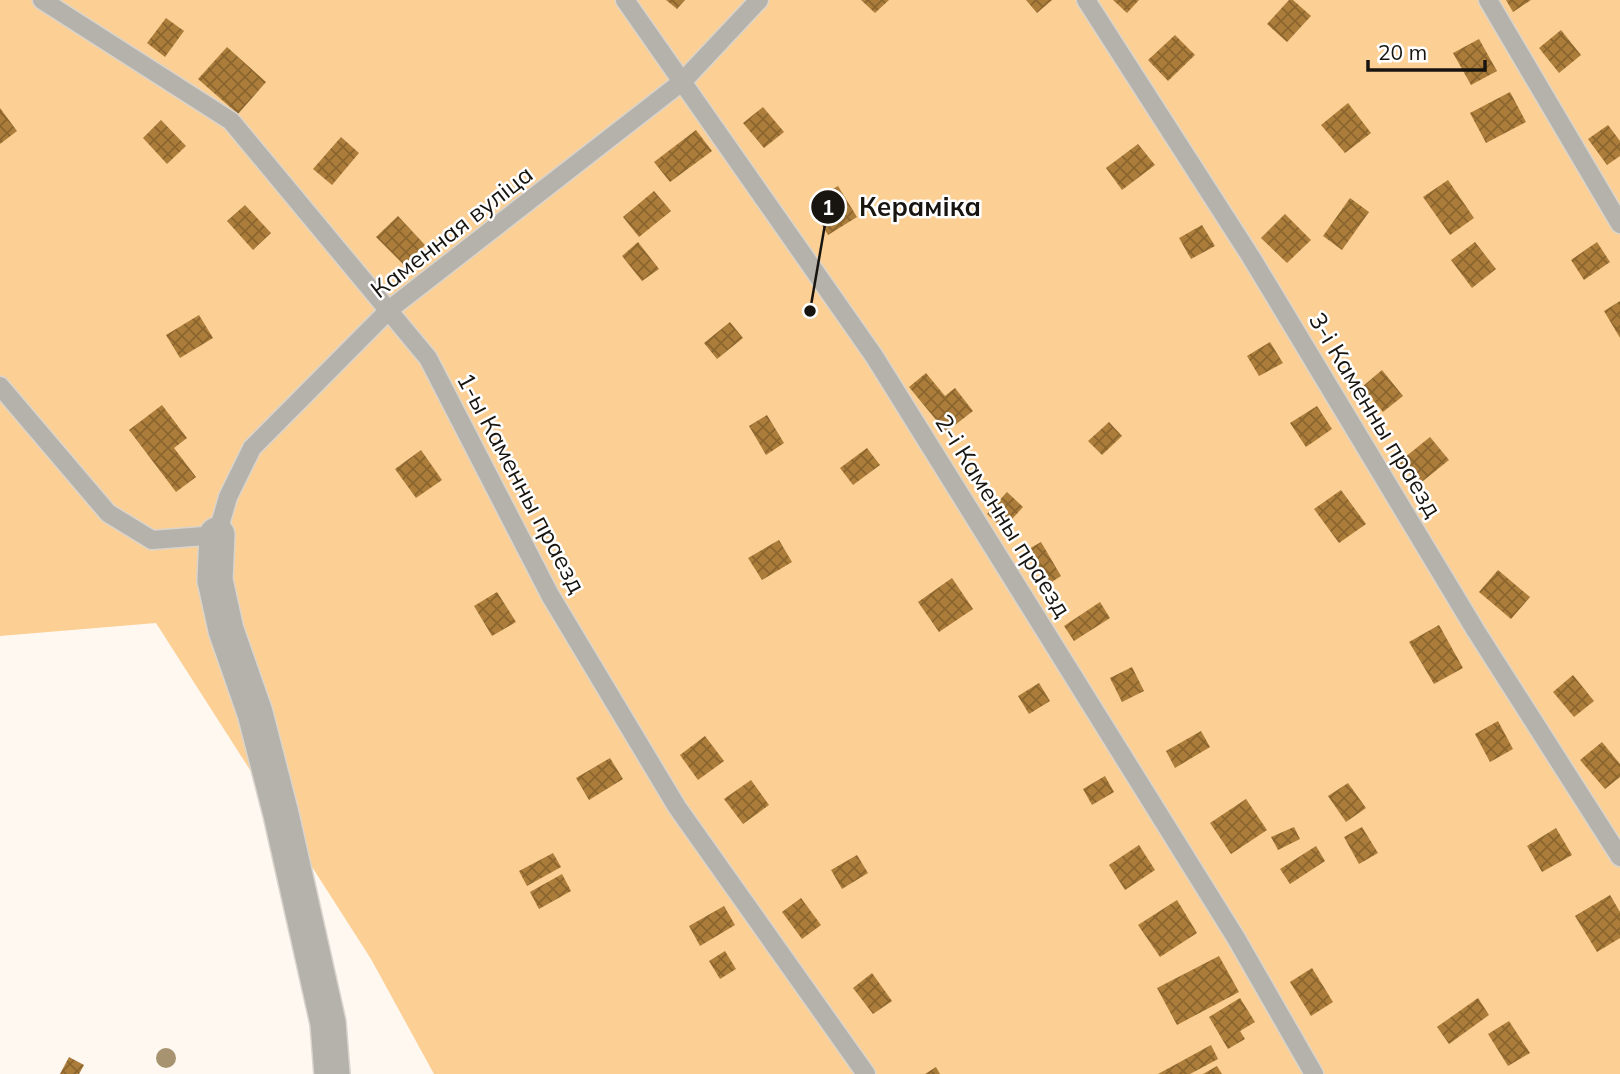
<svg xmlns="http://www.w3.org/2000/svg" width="1620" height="1074" font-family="Mulish,sans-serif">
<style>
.green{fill:#fccf94}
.building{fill:url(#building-cross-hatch)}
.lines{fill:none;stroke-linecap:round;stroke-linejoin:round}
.service-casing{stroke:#d9d4cc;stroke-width:21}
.minor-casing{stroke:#d9d4cc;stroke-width:38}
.service{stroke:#b5b1ab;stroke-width:18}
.minor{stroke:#b5b1ab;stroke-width:35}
.tree{fill:#a89371}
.labels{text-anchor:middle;stroke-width:5;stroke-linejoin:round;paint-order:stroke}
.street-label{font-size:24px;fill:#181511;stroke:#fff}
.leader{fill:none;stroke:#181511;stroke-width:2.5}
.callout-dot{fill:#181511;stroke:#fff;stroke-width:2.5}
.mark-label{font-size:21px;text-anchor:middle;font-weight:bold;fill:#fff}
.callout-label{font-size:26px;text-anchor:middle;font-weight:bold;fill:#181511;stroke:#fff;stroke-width:5;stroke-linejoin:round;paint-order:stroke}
</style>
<defs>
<pattern id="building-cross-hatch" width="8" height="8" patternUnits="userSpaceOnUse" patternTransform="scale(1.75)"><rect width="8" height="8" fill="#ac7d3a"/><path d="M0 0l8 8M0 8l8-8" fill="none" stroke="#8b652f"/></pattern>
</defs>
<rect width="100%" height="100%" fill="#fef8f0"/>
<!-- green -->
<polygon class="green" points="0,0 1620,0 1620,1074 434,1074 371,959 156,623 0,636"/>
<!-- building -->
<g class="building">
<polygon points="666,0 685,0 677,9"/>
<polygon points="861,0 889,0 875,13"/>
<polygon points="1026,0 1052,0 1037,13"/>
<polygon points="1113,0 1139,0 1127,13"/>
<polygon points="1289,0 1293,0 1311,16 1287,42 1267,24"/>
<polygon points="1506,0 1531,0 1513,12"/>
<polygon points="166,18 184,31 165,57 147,43"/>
<polygon points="1561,30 1581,55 1559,73 1539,48"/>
<polygon points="1175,35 1195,55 1168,81 1148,60"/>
<polygon points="1479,39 1497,71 1471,85 1453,53"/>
<polygon points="227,47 266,82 238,114 198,79"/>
<polygon points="1510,92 1526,122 1486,143 1470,113"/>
<polygon points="1348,103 1371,133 1345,153 1321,125"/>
<polygon points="763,107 784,132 764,148 743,123"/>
<polygon points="0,108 17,131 0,144"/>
<polygon points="161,120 186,146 167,164 143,138"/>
<polygon points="1608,125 1620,141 1620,156 1607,165 1588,139"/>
<polygon points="696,130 712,151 670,182 654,162"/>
<polygon points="341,137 359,153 332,185 313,169"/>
<polygon points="1138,144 1155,165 1122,190 1106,168"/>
<polygon points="1448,180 1474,218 1450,235 1423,197"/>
<polygon points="838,186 857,217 828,235 809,204"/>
<polygon points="654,191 671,211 639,237 623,217"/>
<polygon points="1350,198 1369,212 1342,250 1323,236"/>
<polygon points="245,205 271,233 253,250 227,221"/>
<polygon points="1285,214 1311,240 1287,263 1261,238"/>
<polygon points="398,216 425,245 404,265 376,237"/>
<polygon points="1202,225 1215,246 1191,259 1179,238"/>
<polygon points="638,242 659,269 642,281 622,256"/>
<polygon points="1475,242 1496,269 1472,288 1451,260"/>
<polygon points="1597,242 1610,262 1584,280 1571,260"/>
<polygon points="1620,301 1620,338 1604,311"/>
<polygon points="199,315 213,338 180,358 166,335"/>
<polygon points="730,322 743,338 717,359 704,343"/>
<polygon points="1270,342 1283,363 1259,376 1247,356"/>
<polygon points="1382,370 1403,396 1383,412 1362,387"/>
<polygon points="926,373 945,396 955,388 973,411 946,432 909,387"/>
<polygon points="162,405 187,438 174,448 196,477 176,492 129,430"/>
<polygon points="1317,406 1332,429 1306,447 1290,423"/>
<polygon points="767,415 784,443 766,455 749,426"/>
<polygon points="1109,422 1122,436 1102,455 1088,441"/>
<polygon points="1430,437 1449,460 1418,485 1399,462"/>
<polygon points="867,448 880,465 853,485 840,468"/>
<polygon points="421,450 442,480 416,498 395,469"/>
<polygon points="1341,490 1366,524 1339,543 1314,509"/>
<polygon points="1007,492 1023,507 1003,529 987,514"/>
<polygon points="779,540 792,562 762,580 748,558"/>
<polygon points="1041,542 1061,576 1047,585 1027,550"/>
<polygon points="1498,570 1530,597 1511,619 1479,592"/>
<polygon points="952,578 973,609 939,632 918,602"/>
<polygon points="497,592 516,622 492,636 474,606"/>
<polygon points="1100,602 1110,618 1074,641 1064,626"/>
<polygon points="1439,625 1463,668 1434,684 1409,642"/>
<polygon points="1132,667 1144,691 1122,702 1110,678"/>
<polygon points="1573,675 1594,701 1574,717 1553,692"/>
<polygon points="1039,683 1050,701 1029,714 1018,696"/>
<polygon points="1498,721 1513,749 1490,762 1475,734"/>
<polygon points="1201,731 1210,747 1175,768 1166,751"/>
<polygon points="705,736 724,761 698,780 680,755"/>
<polygon points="1602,742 1620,764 1620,777 1605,789 1580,760"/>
<polygon points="610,758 623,779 589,800 576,778"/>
<polygon points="1105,776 1114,792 1092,805 1083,789"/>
<polygon points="751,780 769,805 743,824 724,799"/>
<polygon points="1348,783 1366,808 1346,822 1328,796"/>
<polygon points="1246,799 1267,830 1231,854 1210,823"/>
<polygon points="1294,827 1300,839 1278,850 1271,837"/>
<polygon points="1362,827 1378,853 1359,864 1344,837"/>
<polygon points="1556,828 1572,855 1542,872 1527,846"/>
<polygon points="1139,845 1155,870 1125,890 1109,865"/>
<polygon points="1316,846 1325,861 1290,884 1280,869"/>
<polygon points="553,853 561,867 527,886 519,871"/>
<polygon points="857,855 868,873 842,889 831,870"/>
<polygon points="562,874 571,891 539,909 530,892"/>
<polygon points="1610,895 1620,912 1620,938 1597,952 1575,916"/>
<polygon points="801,898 821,925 802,939 782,912"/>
<polygon points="1177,900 1197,933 1160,957 1138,925"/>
<polygon points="724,906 735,925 700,946 689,926"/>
<polygon points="725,951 736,969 720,979 709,961"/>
<polygon points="1219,956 1239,992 1177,1025 1157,988"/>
<polygon points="1312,968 1333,1002 1311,1016 1290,982"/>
<polygon points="872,973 892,1001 873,1014 853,988"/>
<polygon points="1240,998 1255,1022 1240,1031 1245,1039 1228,1049 1209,1017"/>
<polygon points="1478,998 1489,1015 1449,1044 1437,1027"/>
<polygon points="1509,1021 1530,1053 1508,1066 1488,1034"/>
<polygon points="1211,1045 1218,1059 1190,1074 1158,1074"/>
<polygon points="69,1057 84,1065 79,1074 60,1074"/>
<polygon points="1217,1066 1222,1074 1203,1074"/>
<polygon points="936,1067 940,1074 925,1074"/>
</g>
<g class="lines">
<!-- service casing -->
<g class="service-casing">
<g id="service">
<polyline points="42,0 231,121 428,358 550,595 677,807 866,1074"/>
<polyline points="625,0 874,356 1236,938 1314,1074"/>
<polyline points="1086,0 1251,257 1476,631 1620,857"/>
<polyline points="1488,0 1620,224"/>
<polyline points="0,386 108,513 152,540 217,535 228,497 252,448 390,309 683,81 759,0"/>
</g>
</g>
<!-- minor casing -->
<g class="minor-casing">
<polyline id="minor" points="217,535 215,580 226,630 255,713 281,814 328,1023 332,1074"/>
</g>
<!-- service -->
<use href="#service" class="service"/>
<!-- minor -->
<use href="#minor" class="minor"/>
</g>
<!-- trees -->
<circle class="tree" cx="166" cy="1058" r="10"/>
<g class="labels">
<!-- street labels -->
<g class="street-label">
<text transform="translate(452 232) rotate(-38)" y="8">Каменная вуліца</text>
<text transform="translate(1375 415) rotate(59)" y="8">3-і Каменны праезд</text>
<text transform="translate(521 483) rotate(62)" y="8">1-ы Каменны праезд</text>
<text transform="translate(1003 516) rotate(58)" y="8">2-і Каменны праезд</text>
</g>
</g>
<!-- callouts -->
<path class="leader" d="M810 311L828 207"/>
<g class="callout-dot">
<circle cx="810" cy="311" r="7"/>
<circle cx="828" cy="207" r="18"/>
</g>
<g class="mark-label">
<text x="828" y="215">1</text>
</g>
<g class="callout-label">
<text x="920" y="216">Кераміка</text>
</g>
<!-- scale -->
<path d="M1368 60v10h117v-10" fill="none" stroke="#181511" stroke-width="3.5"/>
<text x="1378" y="60" font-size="21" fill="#181511" stroke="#ffffff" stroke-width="5" paint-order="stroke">20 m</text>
</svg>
